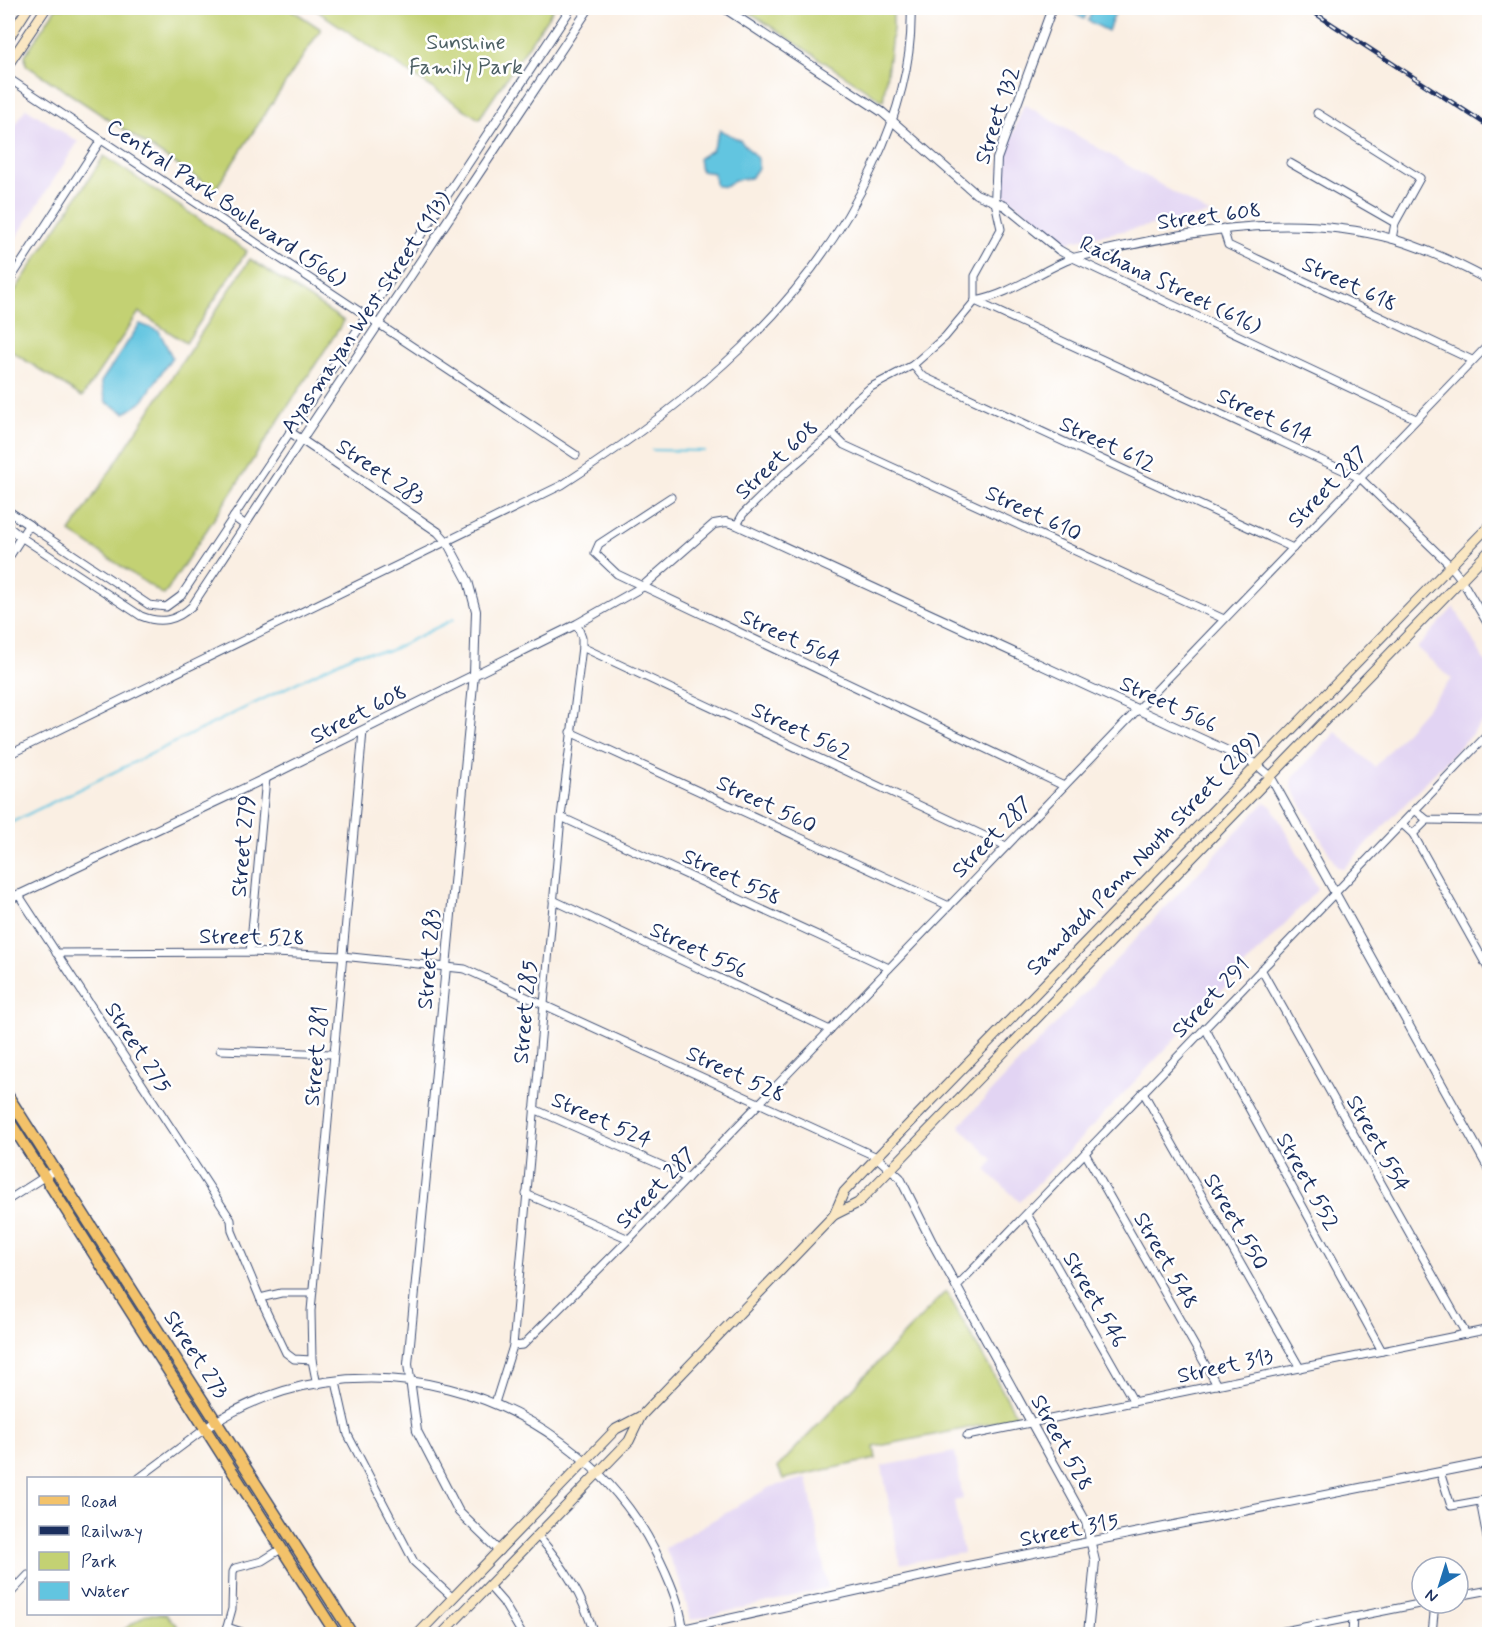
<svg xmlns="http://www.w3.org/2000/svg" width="1497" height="1642" font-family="Mynerve,sans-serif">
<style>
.built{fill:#e2d4f3}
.green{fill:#c3d173;stroke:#6f8068;stroke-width:1.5}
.water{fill:#62c5e0;stroke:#3e7a9f;stroke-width:1.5}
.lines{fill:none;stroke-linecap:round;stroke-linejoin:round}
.stream{stroke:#62c5e0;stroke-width:2}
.minor-casing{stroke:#3c4c72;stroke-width:9}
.tertiary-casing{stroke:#3c4c72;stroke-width:10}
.secondary-casing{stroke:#3c4c72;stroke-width:11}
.primary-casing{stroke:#3c4c72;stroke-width:13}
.minor{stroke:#fff;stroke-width:7}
.tertiary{stroke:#fff;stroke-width:8}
.secondary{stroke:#fae7c3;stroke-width:9}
.primary{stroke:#f3c26a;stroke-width:10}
.rail-casing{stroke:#1b2f5e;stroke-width:4.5}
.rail{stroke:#fff;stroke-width:2;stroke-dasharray:7;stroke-linecap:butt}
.labels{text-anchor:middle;stroke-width:5;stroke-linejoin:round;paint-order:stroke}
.park-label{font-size:22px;fill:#4d6064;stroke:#fff}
.street-label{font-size:22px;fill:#1b2f5e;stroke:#fff}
</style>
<rect width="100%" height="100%" fill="#fff"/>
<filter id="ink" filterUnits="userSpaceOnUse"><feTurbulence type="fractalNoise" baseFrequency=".0167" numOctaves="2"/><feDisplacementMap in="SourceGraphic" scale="12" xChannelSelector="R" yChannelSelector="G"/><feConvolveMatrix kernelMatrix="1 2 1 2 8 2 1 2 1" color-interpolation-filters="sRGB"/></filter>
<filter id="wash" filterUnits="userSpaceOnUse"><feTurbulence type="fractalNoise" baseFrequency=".008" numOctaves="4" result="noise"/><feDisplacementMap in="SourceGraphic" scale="24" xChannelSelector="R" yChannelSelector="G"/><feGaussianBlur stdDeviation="1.35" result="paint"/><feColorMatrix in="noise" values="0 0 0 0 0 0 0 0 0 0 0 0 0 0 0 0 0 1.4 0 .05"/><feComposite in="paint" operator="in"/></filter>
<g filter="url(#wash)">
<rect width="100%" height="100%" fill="#faefe3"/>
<!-- built -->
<g class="built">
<polygon points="1024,104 1210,214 1066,242 1000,192 1002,182 1000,168"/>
<polygon points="26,108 78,142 9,249 8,137"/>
<polygon points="1454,607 1489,669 1489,716 1344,868 1337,867 1291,786 1292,778 1336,732 1375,767 1452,679 1417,648"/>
<polygon points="1265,802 1272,807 1318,889 1020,1202 986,1170 993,1160 959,1126"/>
<polygon points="955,1452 963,1499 954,1501 963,1553 900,1564 882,1466"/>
<polygon points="807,1478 828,1588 691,1620 680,1581 665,1548 770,1487"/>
</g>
<!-- green -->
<g class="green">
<polygon points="56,8 289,8 321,29 215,190 26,65 25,55"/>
<polygon points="313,8 554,8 479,119"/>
<polygon points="743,8 893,8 893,29 883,101"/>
<polygon points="104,156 247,251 186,343 139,312 82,397 8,349 8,301"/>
<polygon points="250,259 344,321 164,595 70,532"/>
<polygon points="946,1291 1018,1418 874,1447 876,1459 783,1479 778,1467"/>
<polygon points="147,1614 166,1614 184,1634 119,1633"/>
</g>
<!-- water -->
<g class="water">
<polygon points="1065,8 1089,8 1084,19"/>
<polygon points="1093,8 1104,8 1115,13 1108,31 1088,21"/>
<path d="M 720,130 L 740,140 L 758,159 L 758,168 L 751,178 L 734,180 C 728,187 725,188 715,185 L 714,173 L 701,171 L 699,158 L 712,150 Z"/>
<polygon points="140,324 159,331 172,357 142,402 125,413 106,402 101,382"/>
</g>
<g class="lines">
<!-- stream -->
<g class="stream">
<polyline points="652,450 704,451"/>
<polyline points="8,824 357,653 389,651 454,619"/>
</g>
</g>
</g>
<g filter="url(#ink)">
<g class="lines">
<!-- minor casing -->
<g class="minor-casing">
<g id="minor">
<polyline points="8,78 576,455"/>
<polyline points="1317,113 1420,178 1395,223 1392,239"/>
<polyline points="1290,163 1395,223"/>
<polyline points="995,202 1001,229 975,276 975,301 1360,478 1450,565 1461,579 1490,628"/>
<polyline points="1223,228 1228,245 1472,360"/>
<polyline points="8,283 101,140"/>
<polyline points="913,365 922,376 1293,548"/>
<polyline points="832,433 844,445 1224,619"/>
<polyline points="671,497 599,544 595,553 617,574 1064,786"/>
<polyline points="29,525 149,605 166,607 181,596 290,432"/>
<path d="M 737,525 L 743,514 L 783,475 L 832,433 L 851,404 L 871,387 L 913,365 L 945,337 L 975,301 C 1010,295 1039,271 1073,258 L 1416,419"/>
<path d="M 21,537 L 141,616 C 161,624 176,621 192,606 L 302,439"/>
<polyline points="582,647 1006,846"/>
<polyline points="570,732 949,906"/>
<path d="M 8,755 L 562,485 C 690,403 810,306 874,165 C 897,116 913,62 911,8"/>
<polyline points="1415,810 1427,820 1490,821"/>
<polyline points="561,817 889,968"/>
<polyline points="1402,824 1413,834 1490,972"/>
<polyline points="1413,834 1427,820"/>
<polyline points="18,894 231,1220 232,1231 260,1298 281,1293 312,1293"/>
<polyline points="553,900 830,1030"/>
<polyline points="250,952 266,778"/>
<polyline points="56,953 250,952 342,956 465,969 877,1157"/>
<polyline points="1261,969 1466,1334"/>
<polyline points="1205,1028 1382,1351"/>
<polyline points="220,1050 333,1054"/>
<polyline points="1143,1092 1300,1368"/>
<polyline points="534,1109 670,1169 687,1179"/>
<polyline points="1085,1153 1217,1385"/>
<polyline points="526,1194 629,1239"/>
<polyline points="8,1200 55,1170"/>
<polyline points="1027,1214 1134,1402"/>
<polyline points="956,1287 1490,732"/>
<polyline points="260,1298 286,1353 294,1359 312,1360"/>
<polyline points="513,1346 523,1345 629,1239 1490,343"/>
<polyline points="336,1382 348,1435 414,1562 453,1598"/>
<polyline points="317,1385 312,1360 311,1311 363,731"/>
<polyline points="495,1403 513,1346 561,817 582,647 582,638 577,624"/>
<polyline points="967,1436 1490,1329"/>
<polyline points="1440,1472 1451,1506 1490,1499"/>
<polyline points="139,1478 206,1428"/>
<polyline points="1480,1501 1490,1553"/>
<path d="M 538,1536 C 564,1566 583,1596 594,1634"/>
<polyline points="8,1577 17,1586"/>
<polyline points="489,1586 503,1602 522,1634"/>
<polyline points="8,1596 28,1575"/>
<polyline points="1458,1596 1490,1590"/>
<polyline points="227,1627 248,1634"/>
<polyline points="225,1634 232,1609 233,1572 235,1568 262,1561 281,1549"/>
<polyline points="655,1634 683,1629"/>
<polyline points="1269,1634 1424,1603"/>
<polyline points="1352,1634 1353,1617"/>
<polyline points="1432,1634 1435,1603"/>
</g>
</g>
<!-- tertiary casing -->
<g class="tertiary-casing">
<g id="tertiary">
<path d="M 724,8 L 882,112 L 976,194 L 1005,206 L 1059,250 L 1073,258 C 1177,233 1287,210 1393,239 C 1427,249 1459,264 1490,281"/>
<polyline points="995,202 997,159 1052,8"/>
<polyline points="302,439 589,8"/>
<polyline points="8,511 29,525 8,558"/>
<polyline points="234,517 245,525"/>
<polyline points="8,527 21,537"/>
<polyline points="8,900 266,778 577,624 642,587 714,524 726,522 737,525 1256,764 1270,776 1490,1171"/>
<polyline points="877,1157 900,1178 932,1242 1086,1522 1095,1561 1088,1634"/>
<path d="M 206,1428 C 353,1329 559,1386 647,1536 C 661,1561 682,1604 683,1633"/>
<polyline points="499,1551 459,1512 417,1431 408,1364 474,674 476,611 468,581 447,542 438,532 290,432 571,8"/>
<polyline points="683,1629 963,1567 1490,1462"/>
</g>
</g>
<!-- secondary casing -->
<g class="secondary-casing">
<g id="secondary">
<polyline points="8,39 28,8"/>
<polyline points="8,65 46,8"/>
<polyline points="834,1215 844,1192 877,1157 1490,525"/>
<polyline points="418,1634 616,1429 641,1416"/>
<polyline points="442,1634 629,1441 641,1416 834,1215 858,1203 1490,550"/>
</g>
</g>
<!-- primary casing -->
<g class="primary-casing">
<g id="primary">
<polyline points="8,1096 352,1634"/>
<polyline points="8,1119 336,1634"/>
</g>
</g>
<!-- minor -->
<use href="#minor" class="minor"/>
<!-- tertiary -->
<use href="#tertiary" class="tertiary"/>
<!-- secondary -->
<use href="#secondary" class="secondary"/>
<!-- primary -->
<use href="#primary" class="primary"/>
<!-- rail casing -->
<g class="rail-casing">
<polyline id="rail" points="1307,8 1490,127"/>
</g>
<!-- rail -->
<use href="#rail" class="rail"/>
</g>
</g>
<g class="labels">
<!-- park labels -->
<g class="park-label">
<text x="466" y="49">Sunshine<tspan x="466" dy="25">Family Park</tspan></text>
</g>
<!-- street labels -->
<g class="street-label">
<text transform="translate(996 115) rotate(-72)" y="8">Street 132</text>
<text transform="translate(227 202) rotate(34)" y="8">Central Park Boulevard (566)</text>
<text transform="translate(1209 215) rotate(-7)" y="8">Street 608</text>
<text transform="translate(1350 283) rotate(25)" y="8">Street 618</text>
<text transform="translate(1171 284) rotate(26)" y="8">Rachana Street (616)</text>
<text transform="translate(365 312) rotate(-56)" y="8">Ayasmayan West Street (113)</text>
<text transform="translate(1265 415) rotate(25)" y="8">Street 614</text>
<text transform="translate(1108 443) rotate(25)" y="8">Street 612</text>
<text transform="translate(776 459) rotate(-43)" y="8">Street 608</text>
<text transform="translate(381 471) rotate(34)" y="8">Street 283</text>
<text transform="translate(1327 486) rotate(-46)" y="8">Street 287</text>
<text transform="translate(1034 512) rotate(25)" y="8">Street 610</text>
<text transform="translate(791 637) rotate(25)" y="8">Street 564</text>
<text transform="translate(1169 703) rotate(25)" y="8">Street 566</text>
<text transform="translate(358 713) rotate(-27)" y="8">Street 608</text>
<text transform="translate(802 730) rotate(25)" y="8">Street 562</text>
<text transform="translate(767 803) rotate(25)" y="8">Street 560</text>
<text transform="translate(991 836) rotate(-46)" y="8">Street 287</text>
<text transform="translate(242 846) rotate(-85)" y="8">Street 279</text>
<text transform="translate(1143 853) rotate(-46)" y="8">Samdach Penn Nouth Street (289)</text>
<text transform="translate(732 876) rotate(25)" y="8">Street 558</text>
<text transform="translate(252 936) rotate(1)" y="8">Street 528</text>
<text transform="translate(699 949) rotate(25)" y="8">Street 556</text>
<text transform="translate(428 959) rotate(-85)" y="8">Street 283</text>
<text transform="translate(1210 997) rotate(-46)" y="8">Street 291</text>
<text transform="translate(524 1012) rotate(-85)" y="8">Street 285</text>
<text transform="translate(139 1047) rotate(57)" y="8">Street 275</text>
<text transform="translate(315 1056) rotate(-85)" y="8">Street 281</text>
<text transform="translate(736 1073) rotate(25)" y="8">Street 528</text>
<text transform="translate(602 1119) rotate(24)" y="8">Street 524</text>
<text transform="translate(1379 1143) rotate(61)" y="8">Street 554</text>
<text transform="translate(1309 1181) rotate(61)" y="8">Street 552</text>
<text transform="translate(655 1187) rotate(-46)" y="8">Street 287</text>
<text transform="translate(1237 1221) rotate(60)" y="8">Street 550</text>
<text transform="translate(1167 1260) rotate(60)" y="8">Street 548</text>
<text transform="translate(1096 1299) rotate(60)" y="8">Street 546</text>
<text transform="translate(197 1354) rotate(57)" y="8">Street 273</text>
<text transform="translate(1225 1365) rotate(-12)" y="8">Street 313</text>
<text transform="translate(1063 1442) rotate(61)" y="8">Street 528</text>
<text transform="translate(1069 1529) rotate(-11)" y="8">Street 315</text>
</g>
</g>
<!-- margin -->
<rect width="1497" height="1642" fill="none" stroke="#fff" stroke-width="30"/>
<!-- legend -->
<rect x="27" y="1477" width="195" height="138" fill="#ffffff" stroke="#a4acbf" stroke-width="1.5"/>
<rect x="39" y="1496" width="30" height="9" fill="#f3c26a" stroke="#a4acbf" stroke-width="1.5"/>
<text x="81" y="1507" font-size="18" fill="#1b2f5e">Road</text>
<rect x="39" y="1526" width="30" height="9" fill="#1b2f5e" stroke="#a4acbf" stroke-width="1.5"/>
<text x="81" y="1537" font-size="18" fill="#1b2f5e">Railway</text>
<rect x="39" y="1552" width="30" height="18" fill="#c3d173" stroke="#a4acbf" stroke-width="1.5"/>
<text x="81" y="1567" font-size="18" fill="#1b2f5e">Park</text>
<rect x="39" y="1582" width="30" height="18" fill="#62c5e0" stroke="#a4acbf" stroke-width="1.5"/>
<text x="81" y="1597" font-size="18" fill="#1b2f5e">Water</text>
<!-- north arrow -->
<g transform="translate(1440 1585) rotate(218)"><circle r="28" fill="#ffffff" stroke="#a4acbf" stroke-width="1.5"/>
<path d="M0-4.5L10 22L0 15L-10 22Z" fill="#1f6fb2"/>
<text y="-9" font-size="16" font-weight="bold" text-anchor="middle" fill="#1b2f5e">N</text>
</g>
</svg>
